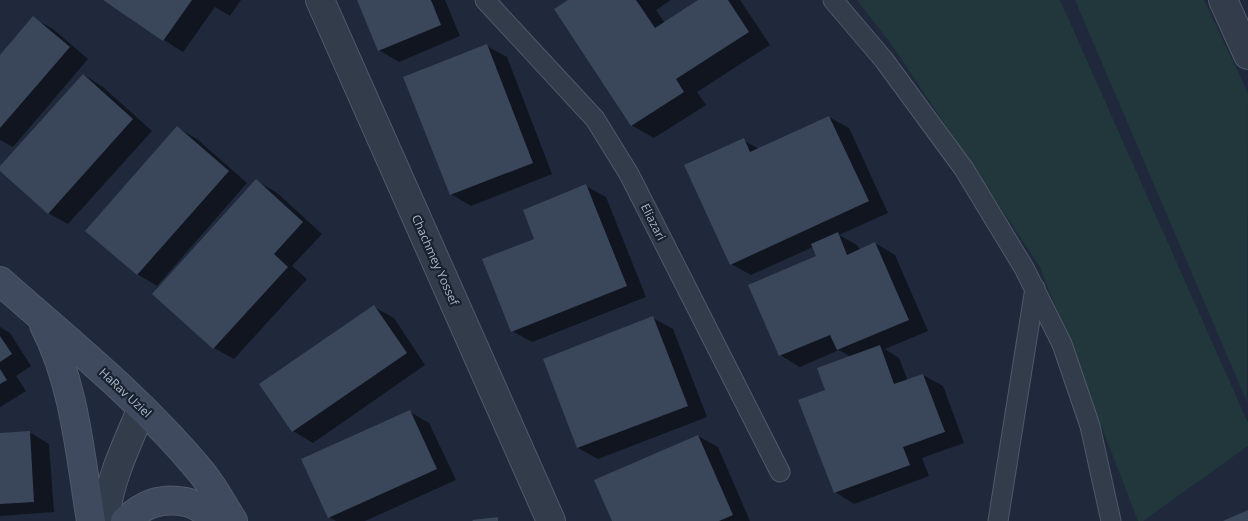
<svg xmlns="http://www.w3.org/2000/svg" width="1248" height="521" font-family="'Open Sans',sans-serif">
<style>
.green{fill:#21373c}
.shadow{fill:#0007}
.building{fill:#3a475b}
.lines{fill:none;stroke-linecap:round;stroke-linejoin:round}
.lane-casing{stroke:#505969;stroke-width:21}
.street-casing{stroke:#505969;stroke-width:30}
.secondary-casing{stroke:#505969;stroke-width:30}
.lane{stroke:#333c4b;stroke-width:19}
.street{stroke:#333c4b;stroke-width:28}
.secondary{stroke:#404a5e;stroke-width:28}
.labels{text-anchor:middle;stroke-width:4.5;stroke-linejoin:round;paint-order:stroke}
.street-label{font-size:12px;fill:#adb6c7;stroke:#18212f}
</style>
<rect width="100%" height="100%" fill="#1f293b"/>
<!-- green -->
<g class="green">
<polygon points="857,0 1060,0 1248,423 1248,446 1143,521 1138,521 1040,267 894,48"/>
<polygon points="1075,0 1204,0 1248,93 1247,402"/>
</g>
<!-- shadow -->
<g class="shadow">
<polygon points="105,0 241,0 230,16 215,7 183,52 164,40"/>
<polygon points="358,0 445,0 460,36 399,62 379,50"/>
<polygon points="570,0 671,0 656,10 665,23 700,0 740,0 770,45 697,92 706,105 654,138 631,125"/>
<polygon points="33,18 53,29 88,59 13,147 0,140 0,56"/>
<polygon points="487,46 507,57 552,174 471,206 451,194"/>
<polygon points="84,75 103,87 152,131 68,224 48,213 0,168"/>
<polygon points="829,117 849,128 888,213 839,235 857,245 860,250 875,243 895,255 928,331 885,349 899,358 908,381 923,375 943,386 964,443 922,458 929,476 854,504 835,492 826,391 851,357 839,350 800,367 780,355 817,256 813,247 751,275 731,264 743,140 759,149"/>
<polygon points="178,128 197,139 247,183 157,286 137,274"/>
<polygon points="256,181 276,192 322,234 292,266 307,279 234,359 214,348 154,294"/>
<polygon points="586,186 606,197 646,297 532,342 512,331 536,240"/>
<polygon points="374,307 394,318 425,365 313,443 293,431"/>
<polygon points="653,318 673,329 707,417 598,459 578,448 544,359"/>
<polygon points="0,327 10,333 31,366 16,376 26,391 0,407"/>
<polygon points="410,412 429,423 456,480 365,521 336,521 329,517"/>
<polygon points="29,432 49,444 54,512 0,516 0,434"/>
<polygon points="698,436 718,447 750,521 614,521"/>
</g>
<!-- building -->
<g class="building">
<polygon points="103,0 192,0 163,41"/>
<polygon points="357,0 431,0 441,25 378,51"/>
<polygon points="568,0 636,0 655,28 698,0 728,0 749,32 676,79 684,92 631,126 554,9"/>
<polygon points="33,16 70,47 0,128 0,55"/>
<polygon points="487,44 533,163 450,195 403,77"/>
<polygon points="83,74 133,119 48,214 0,171 0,166"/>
<polygon points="829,116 869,201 730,265 684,165 744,138 750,152"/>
<polygon points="177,126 229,171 137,275 85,231"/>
<polygon points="256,179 303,222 274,254 288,267 213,349 152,294"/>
<polygon points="586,184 627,286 511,332 482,259 534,239 523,210"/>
<polygon points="838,232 847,255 875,242 909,320 837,350 830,335 779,356 748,285 816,256 811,244"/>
<polygon points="374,305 407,353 292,432 259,384"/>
<polygon points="653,316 688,406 577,448 543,359"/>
<polygon points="0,336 12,354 0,362"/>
<polygon points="880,345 894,384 923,374 945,432 903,447 910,465 834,493 798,400 825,390 817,368"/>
<polygon points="0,369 7,380 0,384"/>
<polygon points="410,410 437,469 328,518 301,459"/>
<polygon points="30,431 34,502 0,504 0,433"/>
<polygon points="698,435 733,515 719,521 612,521 594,480"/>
<polygon points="1248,510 1248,521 1223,521"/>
<polygon points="498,517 498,521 473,521 472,520"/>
</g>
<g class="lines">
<!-- lane casing -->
<g class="lane-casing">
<g id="lane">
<polyline points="485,0 595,119 629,174 780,472"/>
<polyline points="833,0 884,60 964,169 1024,268 1062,344 1090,426 1111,521"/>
<polyline points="998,521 1035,288"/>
</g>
</g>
<!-- street casing -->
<g class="street-casing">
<g id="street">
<polyline points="320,0 551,521"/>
<polyline points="1223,0 1248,55"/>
<path d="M 105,521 C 108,482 127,444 142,408"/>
</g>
</g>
<!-- secondary casing -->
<g class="secondary-casing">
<g id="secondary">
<path d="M 0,281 C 70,343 143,401 202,473 C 214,488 223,505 233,521"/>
<path d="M 44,325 C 75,385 80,455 91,521"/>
<path d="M 125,521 C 144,504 160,497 186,502 C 196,504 208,513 217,518 L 219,521"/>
</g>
</g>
<!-- lane -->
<use href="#lane" class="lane"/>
<!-- street -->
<use href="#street" class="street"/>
<!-- secondary -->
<use href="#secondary" class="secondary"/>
</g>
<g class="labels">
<!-- street labels -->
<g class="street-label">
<text transform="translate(653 222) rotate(63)" y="4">Eliazari</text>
<text transform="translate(435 260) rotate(66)" y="4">Chachmey Yossef</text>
<text transform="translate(125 393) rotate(43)" y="4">HaRav Uziel</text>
</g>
</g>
</svg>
